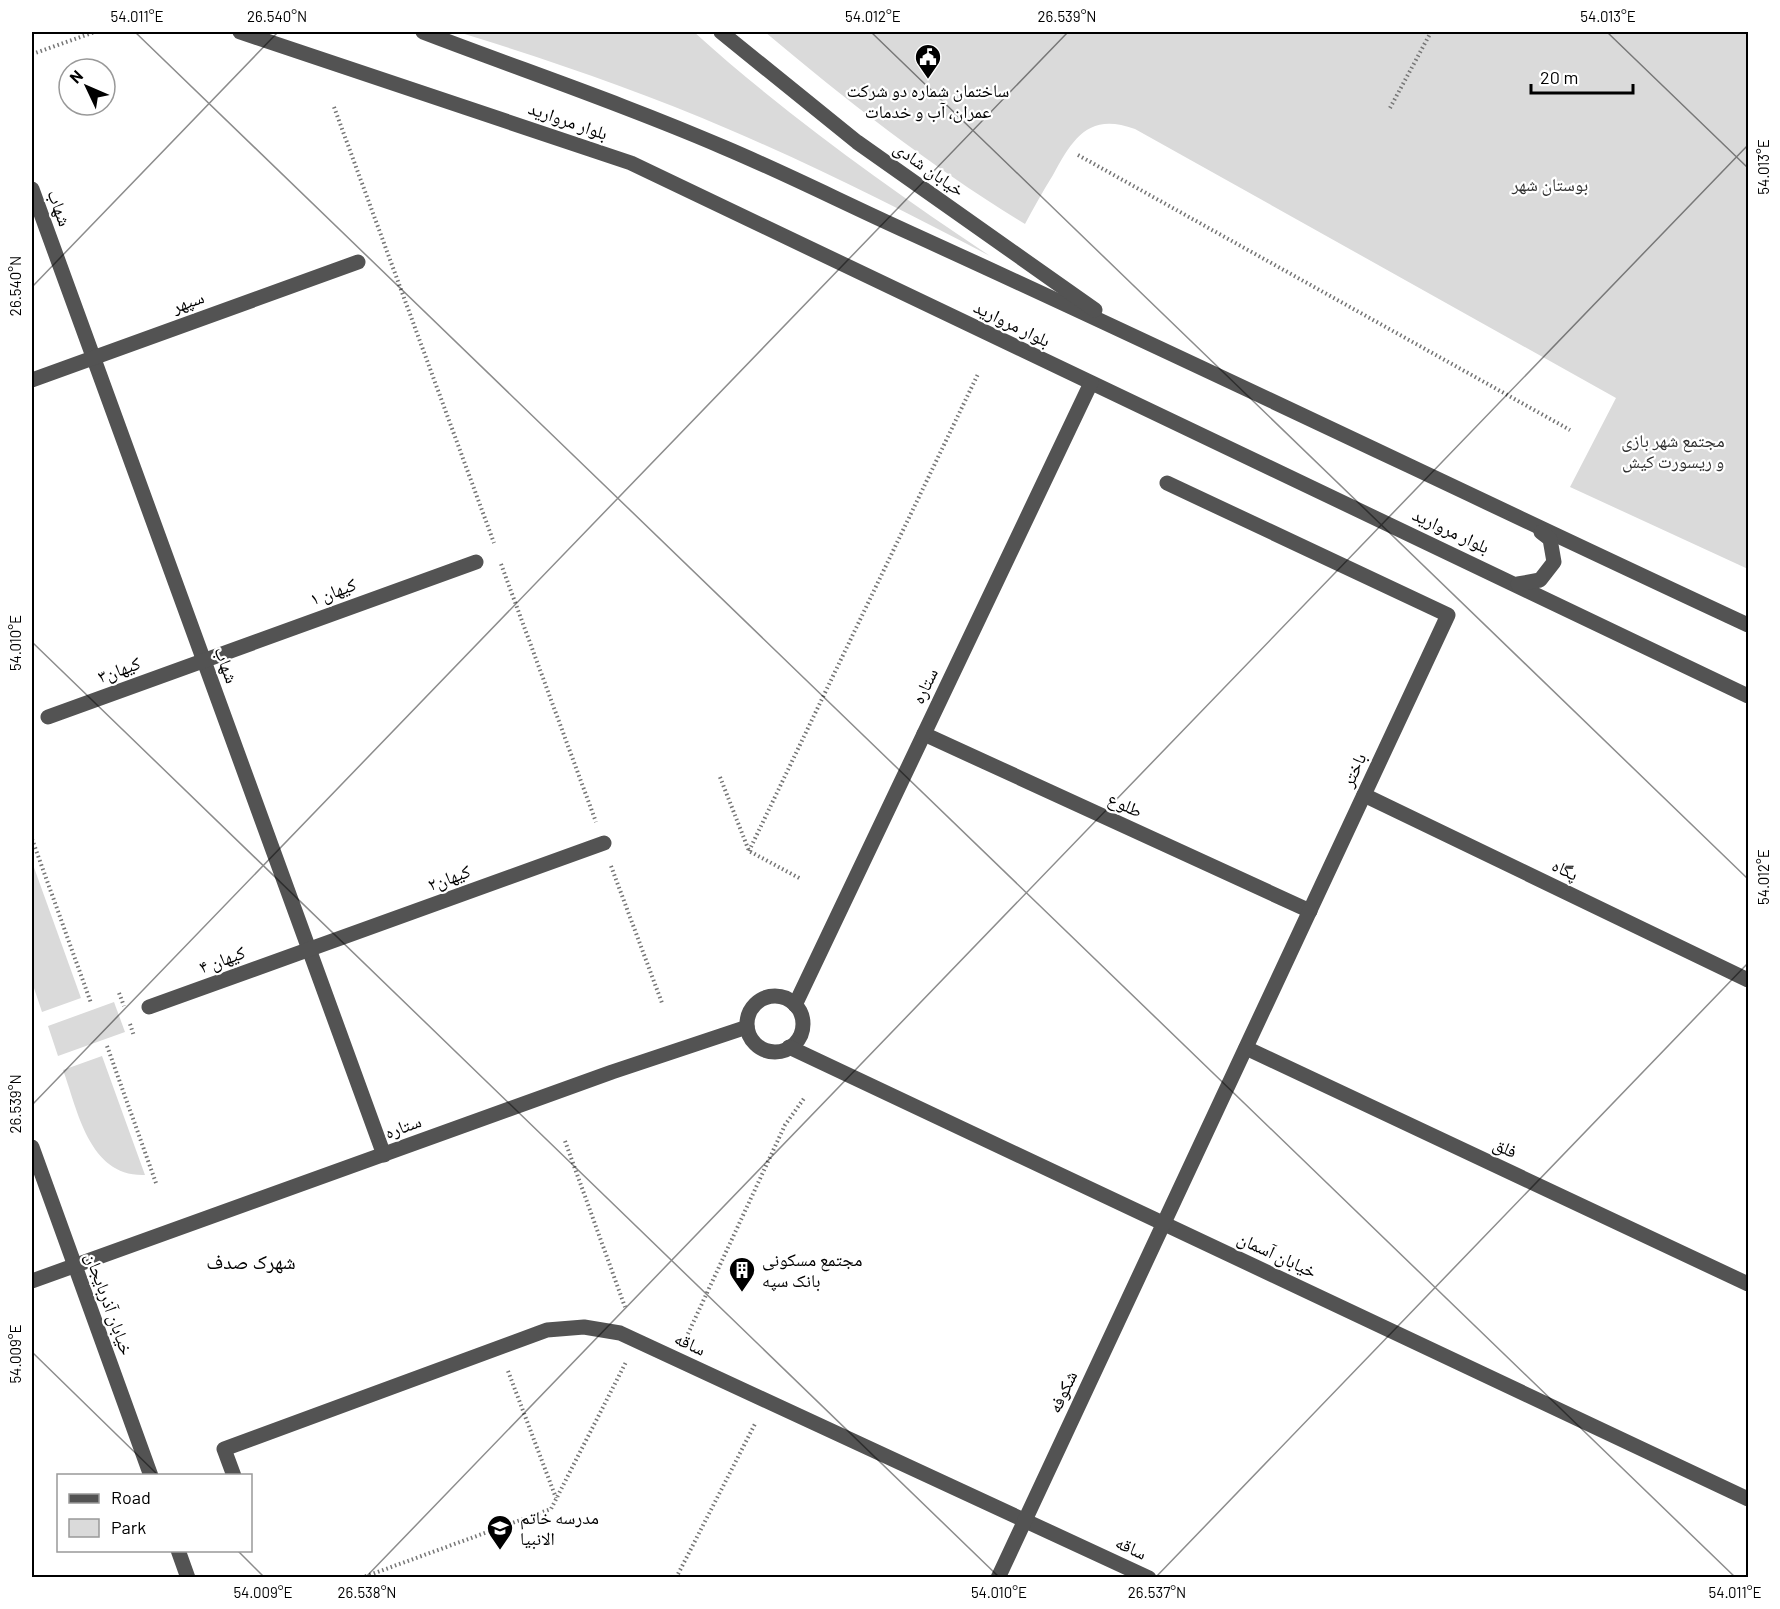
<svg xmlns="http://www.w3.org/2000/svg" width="1780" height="1609" font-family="Barlow,'Noto Naskh Arabic',sans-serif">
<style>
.green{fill:#dadada}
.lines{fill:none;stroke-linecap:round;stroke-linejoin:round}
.path{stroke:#757575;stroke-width:4;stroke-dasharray:1.5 3;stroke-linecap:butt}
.minor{stroke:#535353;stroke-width:15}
.ticks{fill:none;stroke:#000;stroke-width:1.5;stroke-opacity:0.45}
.labels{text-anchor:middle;stroke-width:4.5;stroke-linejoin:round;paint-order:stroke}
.poi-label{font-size:18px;fill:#000;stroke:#fff;text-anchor:start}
.street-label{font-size:18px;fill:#000;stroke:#fff}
.park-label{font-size:18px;fill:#313131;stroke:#fff}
.neighbourhood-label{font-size:20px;fill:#000;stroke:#fff}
.neatline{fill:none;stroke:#000;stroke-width:2}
.ticks-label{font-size:15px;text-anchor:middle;fill:#000}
</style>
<rect width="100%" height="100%" fill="#fff"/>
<!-- green -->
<g class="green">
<path d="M 458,32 L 694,32 C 786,115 887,187 990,256 C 904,211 817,167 728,129 C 640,91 549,60 458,32 Z"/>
<path d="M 765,32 L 1748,32 L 1748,569 L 1570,487 L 1616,398 L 1135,129 C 1089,112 1073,138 1053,175 C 1043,191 1034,207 1025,224 C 933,168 847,101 765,32 Z"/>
<polygon points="32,862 81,998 42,1012 32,982"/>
<polygon points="114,1002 125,1032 58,1056 48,1026"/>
<path d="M 102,1056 L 145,1175 C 89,1177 78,1111 63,1070 Z"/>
</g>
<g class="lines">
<!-- path -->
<g class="path">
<polyline points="32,54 95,32"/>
<polyline points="334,107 494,543"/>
<polyline points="1390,108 1431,32"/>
<polyline points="1078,155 1570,430"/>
<polyline points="501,564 596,822"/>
<polyline points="720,777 749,851 801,879"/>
<polyline points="32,839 91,1003"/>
<polyline points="749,851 978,374"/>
<polyline points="611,866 662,1003"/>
<polyline points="119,993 124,1006"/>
<polyline points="130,1024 134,1036"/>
<polyline points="107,1046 156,1183"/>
<polyline points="565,1141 625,1307"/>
<polyline points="686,1338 785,1125 805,1097"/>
<polyline points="508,1371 556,1498"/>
<polyline points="361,1578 551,1509 626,1362"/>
<polyline points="676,1578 756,1422"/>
</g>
<!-- minor -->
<g class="minor">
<polyline points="240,32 631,163 1748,696"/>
<path d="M 423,32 C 522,70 624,104 723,147 C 785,173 846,204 908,232 C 1190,360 1468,495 1748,625"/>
<polyline points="721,32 857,142 1095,310"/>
<polyline points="32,189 384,1155"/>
<polyline points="32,380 358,262"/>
<polyline points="1518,584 1540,580 1554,562 1550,539 1541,532"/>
<polyline points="48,717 476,562"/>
<polyline points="924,734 1310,911"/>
<polyline points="1364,795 1748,980"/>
<circle cx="775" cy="1024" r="28"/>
<polyline points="795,1005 1091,383"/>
<polyline points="149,1007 604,843"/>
<polyline points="789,1047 1748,1499"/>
<polyline points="1246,1048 1748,1284"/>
<polyline points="32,1147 151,1476"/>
<polyline points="32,1281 612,1072 747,1027"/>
<polyline points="234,1476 224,1449 547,1330 584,1327 620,1333 1149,1578"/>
<polyline points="178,1550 188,1578"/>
<polyline points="998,1578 1448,615 1167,483"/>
</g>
</g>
<!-- ticks -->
<path class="ticks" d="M 135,32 L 1736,1578M 871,32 L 1748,879M 1607,32 L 1748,168M 32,287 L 278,32M 32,642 L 1000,1578M 32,1105 L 1068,32M 32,1352 L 159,1476M 237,1550 L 265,1578M 365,1578 L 1748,145M 1155,1578 L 1748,963"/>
<!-- icons -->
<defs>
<g id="civic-pin" transform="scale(1.35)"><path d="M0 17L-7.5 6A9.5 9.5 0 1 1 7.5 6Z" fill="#000" stroke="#fff"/><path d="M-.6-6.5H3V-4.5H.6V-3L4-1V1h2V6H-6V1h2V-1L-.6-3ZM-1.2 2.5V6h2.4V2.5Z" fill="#fff"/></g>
<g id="building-pin" transform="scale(1.35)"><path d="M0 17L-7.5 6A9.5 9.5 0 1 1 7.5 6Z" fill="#000" stroke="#fff"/><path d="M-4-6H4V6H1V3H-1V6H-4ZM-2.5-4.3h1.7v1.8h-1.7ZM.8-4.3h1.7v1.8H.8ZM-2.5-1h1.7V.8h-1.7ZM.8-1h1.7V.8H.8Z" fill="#fff"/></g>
<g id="school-pin" transform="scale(1.35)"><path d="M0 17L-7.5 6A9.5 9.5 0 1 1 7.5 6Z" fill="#000" stroke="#fff"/><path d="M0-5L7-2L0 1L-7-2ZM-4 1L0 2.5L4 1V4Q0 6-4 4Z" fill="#fff"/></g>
</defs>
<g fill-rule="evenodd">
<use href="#civic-pin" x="928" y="57"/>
<use href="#building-pin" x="742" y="1270"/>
<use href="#school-pin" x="500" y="1528"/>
</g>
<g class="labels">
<!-- poi labels -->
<g class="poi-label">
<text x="928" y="97" text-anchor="middle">ساختمان شماره دو شرکت<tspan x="928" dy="21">عمران، آب و خدمات</tspan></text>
<text x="762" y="1266">مجتمع مسکونی<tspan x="762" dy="21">بانک سپه</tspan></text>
<text x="520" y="1524">مدرسه خاتم<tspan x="520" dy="21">الانبیا</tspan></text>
</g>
<!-- street labels -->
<g class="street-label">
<text transform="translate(568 121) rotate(19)" y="6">بلوار مروارید</text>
<text transform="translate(929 169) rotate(35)" y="6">خیابان شادی</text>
<text transform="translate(59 208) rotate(70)" y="6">شهاب</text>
<text transform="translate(188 302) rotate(-20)" y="6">سپهر</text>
<text transform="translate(1012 324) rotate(26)" y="6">بلوار مروارید</text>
<text transform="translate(1451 531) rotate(25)" y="6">بلوار مروارید</text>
<text transform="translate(333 592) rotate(-20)" y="6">کیهان ۱</text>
<text transform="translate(226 665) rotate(70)" y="6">شهاب</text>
<text transform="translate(119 670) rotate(-20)" y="6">کیهان۳</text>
<text transform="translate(925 686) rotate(-64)" y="6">ستاره</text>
<text transform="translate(1354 770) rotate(-65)" y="6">باختر</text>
<text transform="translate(1125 805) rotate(25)" y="6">طلوع</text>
<text transform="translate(1565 870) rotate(26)" y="6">پگاه</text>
<text transform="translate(449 878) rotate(-20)" y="6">کیهان۲</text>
<text transform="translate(222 960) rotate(-20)" y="6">کیهان ۴</text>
<text transform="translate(403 1127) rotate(-20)" y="6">ستاره</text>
<text transform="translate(1505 1148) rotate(25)" y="6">فلق</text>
<text transform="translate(1277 1255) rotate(25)" y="6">خیابان آسمان</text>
<text transform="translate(109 1304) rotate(70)" y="6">خیابان آذربایجان</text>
<text transform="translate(690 1344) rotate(25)" y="6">ساقه</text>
<text transform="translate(1063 1392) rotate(-65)" y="6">شکوفه</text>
<text transform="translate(1131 1548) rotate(25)" y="6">ساقه</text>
</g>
<!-- park labels -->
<g class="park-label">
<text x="1550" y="191">بوستان شهر</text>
<text x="1673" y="447">مجتمع شهر بازی<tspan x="1673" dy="21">و ریسورت کیش</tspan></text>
</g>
<!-- neighbourhood labels -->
<g class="neighbourhood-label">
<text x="251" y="1269">شهرک صدف</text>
</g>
</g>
<!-- border -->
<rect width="1780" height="1609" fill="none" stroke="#ffffff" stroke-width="66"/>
<!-- legend -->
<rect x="57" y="1474" width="195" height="78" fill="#ffffff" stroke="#999999" stroke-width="1.5"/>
<rect x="69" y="1494" width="30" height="9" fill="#535353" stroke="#999999" stroke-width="1.5"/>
<text x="111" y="1504" font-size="18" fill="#000000">Road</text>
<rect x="69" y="1519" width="30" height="18" fill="#dadada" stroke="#999999" stroke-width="1.5"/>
<text x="111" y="1534" font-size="18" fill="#000000">Park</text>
<!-- north arrow -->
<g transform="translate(87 87) rotate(314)"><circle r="28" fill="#ffffff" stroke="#999999" stroke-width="1.5"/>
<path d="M0-4.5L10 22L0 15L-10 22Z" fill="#000000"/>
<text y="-9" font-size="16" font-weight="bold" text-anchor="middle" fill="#000000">N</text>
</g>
<!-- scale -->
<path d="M1531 84v9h102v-9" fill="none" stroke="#000000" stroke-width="3"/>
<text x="1540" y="84" font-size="18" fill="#000000" stroke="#ffffff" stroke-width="4.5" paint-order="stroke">20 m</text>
<rect x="33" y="33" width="1714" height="1543" class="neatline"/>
<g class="ticks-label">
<text x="137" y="22">54.011°E</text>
<text x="277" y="22">26.540°N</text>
<text x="873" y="22">54.012°E</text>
<text x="1067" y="22">26.539°N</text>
<text x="1608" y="22">54.013°E</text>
<text transform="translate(1764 167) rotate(-90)" y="5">54.013°E</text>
<text transform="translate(16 286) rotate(-90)" y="5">26.540°N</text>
<text transform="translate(16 643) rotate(-90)" y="5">54.010°E</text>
<text transform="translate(1764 877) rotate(-90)" y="5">54.012°E</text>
<text transform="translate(16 1104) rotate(-90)" y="5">26.539°N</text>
<text transform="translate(16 1354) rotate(-90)" y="5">54.009°E</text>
<text x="263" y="1598">54.009°E</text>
<text x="367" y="1598">26.538°N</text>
<text x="999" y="1598">54.010°E</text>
<text x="1157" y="1598">26.537°N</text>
<text x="1735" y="1598">54.011°E</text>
</g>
</svg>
